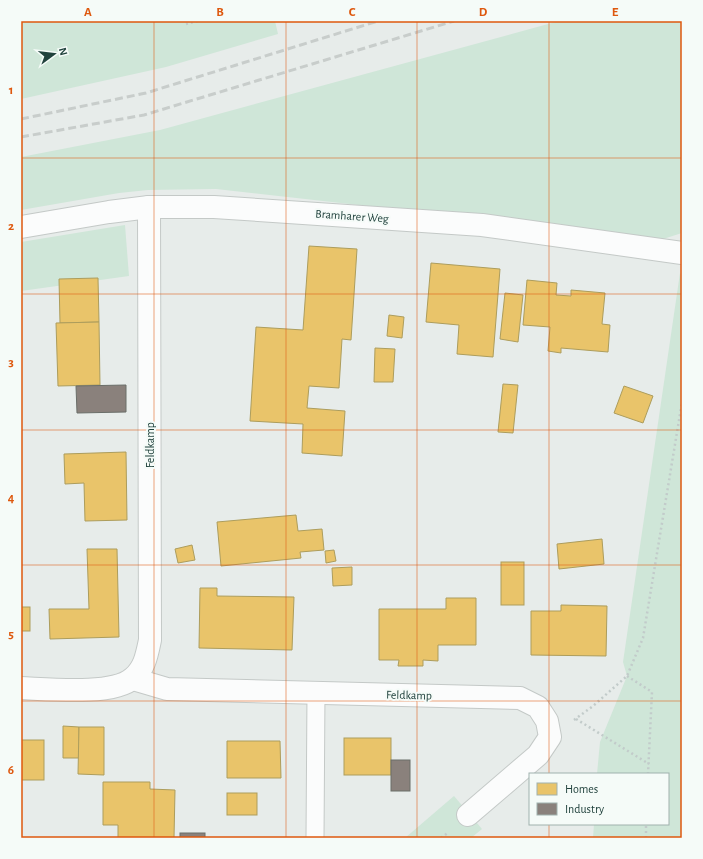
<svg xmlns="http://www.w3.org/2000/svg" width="703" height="859" font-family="'Alegreya Sans',sans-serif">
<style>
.green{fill:#cfe6d8}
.homes{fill:#e9c46a;stroke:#ad9d5c}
.industry{fill:#8a817c;stroke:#6a6e69}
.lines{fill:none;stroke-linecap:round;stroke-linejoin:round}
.service-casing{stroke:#c4c9c7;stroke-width:19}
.minor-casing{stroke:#c4c9c7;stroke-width:24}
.path{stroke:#c2cbca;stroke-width:2.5;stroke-dasharray:2 3;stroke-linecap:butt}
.service{stroke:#fbfcfc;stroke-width:17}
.minor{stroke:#fbfcfc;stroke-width:22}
.rail{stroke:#c8cdcb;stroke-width:3;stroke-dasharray:8 4;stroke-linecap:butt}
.grid{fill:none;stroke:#de580e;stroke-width:1;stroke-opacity:0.55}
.labels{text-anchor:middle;stroke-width:4;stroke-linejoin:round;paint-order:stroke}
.street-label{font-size:12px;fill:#21423d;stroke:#f5fbf8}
.neatline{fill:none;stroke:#de580e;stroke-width:1.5}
.grid-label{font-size:13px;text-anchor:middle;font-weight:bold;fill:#de580e}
</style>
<rect width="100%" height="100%" fill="#e7ecea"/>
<!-- green -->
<g class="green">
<polygon points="21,21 275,21 278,34 166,67 21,99"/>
<polygon points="559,21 682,21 682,233 663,239 216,189 148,190 119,193 21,210 21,157 160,130"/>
<polygon points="125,225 129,276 21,291 21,242"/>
<polygon points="680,273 682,275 682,838 593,838 594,824 668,824 668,774 597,774 600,742 627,676 623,662"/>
<polygon points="454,796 482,829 471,838 405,838"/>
</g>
<!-- homes -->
<g class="homes">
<polygon points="309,246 357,249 351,340 342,339 339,388 309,386 307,408 345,411 342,456 302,453 303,424 250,421 256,327 303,330"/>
<polygon points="431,263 500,269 493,357 457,354 459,325 426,322"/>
<polygon points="98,278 99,322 60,323 59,279"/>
<polygon points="527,280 557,283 556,295 571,296 571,290 605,293 602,324 610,325 608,352 561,348 561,353 548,351 550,327 523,325"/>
<polygon points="505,293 523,295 518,342 500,339"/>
<polygon points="389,315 404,317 402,338 387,336"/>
<polygon points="99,322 100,385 58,386 56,323"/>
<polygon points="375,348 395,349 393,382 374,382"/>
<polygon points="503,384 518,385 513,433 498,432"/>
<polygon points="624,386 653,396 643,423 614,413"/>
<polygon points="126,452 127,520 85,521 84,483 65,484 64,454"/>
<polygon points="296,515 298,531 322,529 324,550 300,552 301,558 221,566 217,522"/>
<polygon points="602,539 604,564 559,569 557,544"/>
<polygon points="192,545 195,560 178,563 175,549"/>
<polygon points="87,549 117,549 119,637 50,639 49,609 89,609"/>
<polygon points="334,550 336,561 326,563 325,551"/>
<rect x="501" y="562" width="23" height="43"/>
<polygon points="352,567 352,585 333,586 332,568"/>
<polygon points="200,588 217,588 217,596 294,597 292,650 199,648"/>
<polygon points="446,598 476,598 476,645 438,645 438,661 423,660 423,666 398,666 399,660 379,660 379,609 446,609"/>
<polygon points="561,605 607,606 606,656 531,655 531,611 561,611"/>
<rect x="21" y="607" width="9" height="24"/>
<polygon points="63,726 79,727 79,758 63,758"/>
<polygon points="79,727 104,727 104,775 78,774"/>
<rect x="344" y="738" width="47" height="37"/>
<rect x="21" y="740" width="23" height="40"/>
<polygon points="227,741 280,741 281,778 227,778"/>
<polygon points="103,782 150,782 150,789 175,790 174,838 118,838 118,825 103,825"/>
<rect x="227" y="793" width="30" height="22"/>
</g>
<!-- industry -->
<g class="industry">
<polygon points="126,385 126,412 77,413 76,386"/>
<rect x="391" y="760" width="19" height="31"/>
<rect x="180" y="833" width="25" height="5"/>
</g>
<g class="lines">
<!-- service casing -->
<g class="service-casing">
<polyline id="service" points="315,838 316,693"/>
</g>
<!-- minor casing -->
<g class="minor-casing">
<g id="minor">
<polyline points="21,227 109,212 149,207 214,207 482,225 682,253"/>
<polyline points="133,679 167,689 520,698 538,707 547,721 550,737 538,755 468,815"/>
<path d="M 21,688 C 47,689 113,696 133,678 C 145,668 147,654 150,640 L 149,207"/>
</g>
</g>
<!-- path -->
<g class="path">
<polyline points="186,24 198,21"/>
<polyline points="627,676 652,692 648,774"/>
<polyline points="576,719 649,764"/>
<polyline points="574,720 593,706 627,676 643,638 682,402"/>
<polyline points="441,838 449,832"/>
<polyline points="646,838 646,824"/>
</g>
<!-- service -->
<use href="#service" class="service"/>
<!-- minor -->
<use href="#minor" class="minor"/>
<!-- rail -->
<g class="rail">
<polyline points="21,119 146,93 378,21"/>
<polyline points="21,137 144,115 454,21"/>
</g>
</g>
<!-- grid -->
<path class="grid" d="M 154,21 L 154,838M 286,21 L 286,838M 417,21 L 417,838M 549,21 L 549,774M 21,158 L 682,158M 21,294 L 682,294M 21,430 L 682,430M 21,565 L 682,565M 21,701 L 682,701M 549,824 L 549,838"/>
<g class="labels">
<!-- street labels -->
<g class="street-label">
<text transform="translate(352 216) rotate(4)" y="4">Bramharer Weg</text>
<text transform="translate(150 445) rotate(-90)" y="4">Feldkamp</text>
<text transform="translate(409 695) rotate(1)" y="4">Feldkamp</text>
</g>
</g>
<!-- border -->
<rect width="703" height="859" fill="none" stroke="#f5fbf8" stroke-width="44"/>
<!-- legend -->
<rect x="529" y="773" width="140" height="52" fill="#f5fbf8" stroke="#a0b1ad"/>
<rect x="537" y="783" width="20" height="12" fill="#e9c46a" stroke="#a0b1ad"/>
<text x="565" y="793" font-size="12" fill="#21423d">Homes</text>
<rect x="537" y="803" width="20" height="12" fill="#8a817c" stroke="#a0b1ad"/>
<text x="565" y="813" font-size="12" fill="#21423d">Industry</text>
<!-- north arrow -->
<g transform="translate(54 54) rotate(75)" stroke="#f5fbf8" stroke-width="3" paint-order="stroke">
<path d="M0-3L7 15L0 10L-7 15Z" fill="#21423d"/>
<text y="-6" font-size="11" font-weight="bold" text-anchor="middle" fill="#21423d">N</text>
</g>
<rect x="22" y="22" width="659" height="815" class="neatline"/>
<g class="grid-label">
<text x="88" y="16">A</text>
<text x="220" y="16">B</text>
<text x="352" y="16">C</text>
<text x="483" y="16">D</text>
<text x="615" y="16">E</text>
<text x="11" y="94">1</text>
<text x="11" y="230">2</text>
<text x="11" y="366">3</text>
<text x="11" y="502">4</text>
<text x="11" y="638">5</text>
<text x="11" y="774">6</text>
</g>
</svg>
